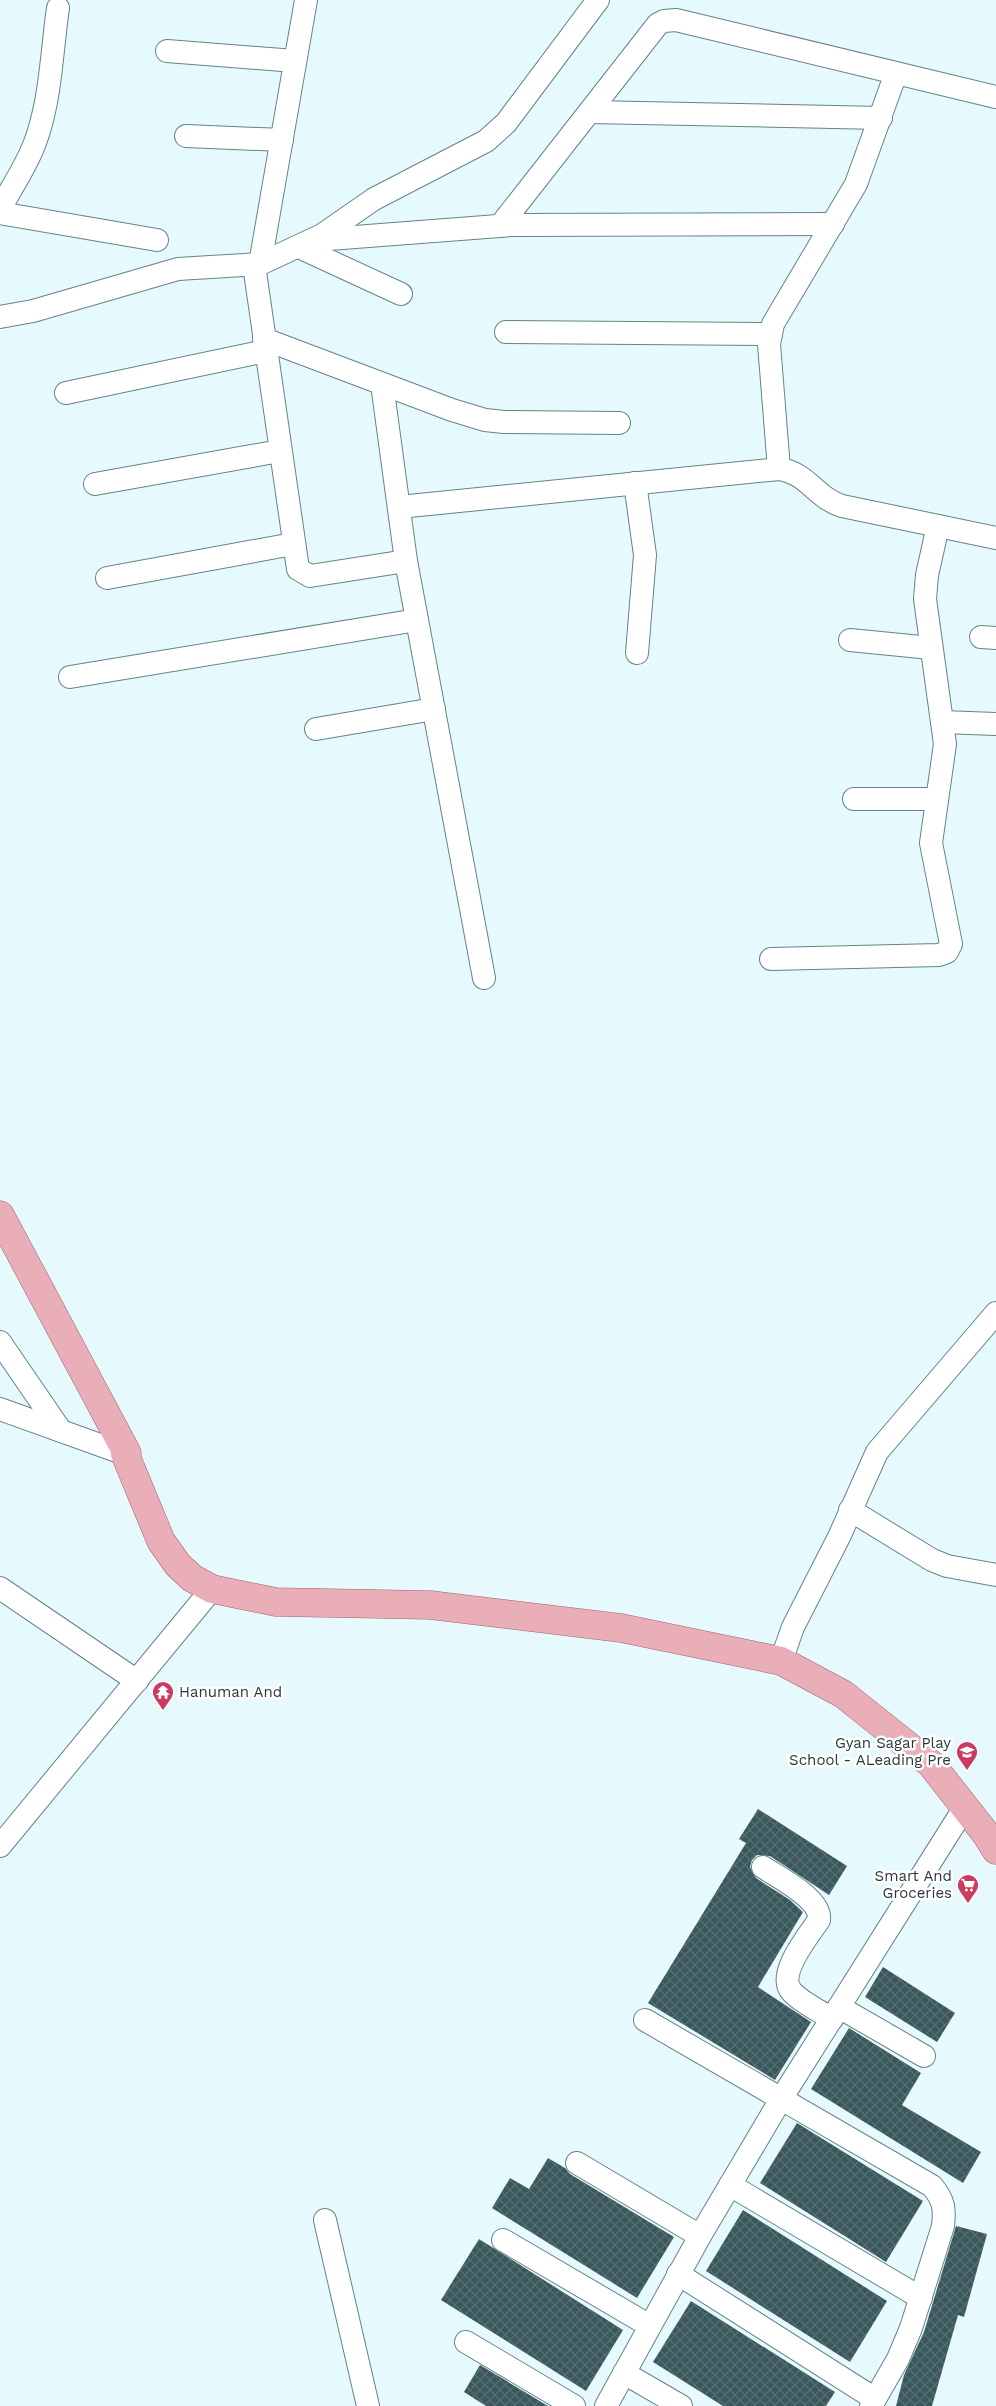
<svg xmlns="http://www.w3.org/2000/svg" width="996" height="2406" font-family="'Work Sans',sans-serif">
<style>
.building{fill:url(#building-cross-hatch)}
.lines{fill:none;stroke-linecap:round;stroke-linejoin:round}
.minor-casing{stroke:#648388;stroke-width:24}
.major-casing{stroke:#9e626e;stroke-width:29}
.minor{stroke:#fff;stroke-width:22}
.major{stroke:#eaaeb8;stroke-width:28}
.labels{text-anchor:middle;stroke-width:5;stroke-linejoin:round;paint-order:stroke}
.poi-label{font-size:15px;fill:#2c3a3c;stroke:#fff;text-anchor:end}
</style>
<defs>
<pattern id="building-cross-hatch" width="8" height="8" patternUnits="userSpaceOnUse" patternTransform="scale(1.25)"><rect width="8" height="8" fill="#3a585c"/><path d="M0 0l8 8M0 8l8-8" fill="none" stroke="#556e71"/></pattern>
</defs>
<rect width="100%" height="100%" fill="#e6fafd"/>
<!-- building -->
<g class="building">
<polygon points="758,1809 847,1866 829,1895 770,1856 757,1855 752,1860 750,1867 756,1878 790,1900 803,1912 758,1987 811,2022 775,2080 648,2003 746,1843 739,1839"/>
<polygon points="883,1967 955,2013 937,2042 865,1997"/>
<polygon points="849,2028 921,2073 902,2105 981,2152 963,2183 811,2089"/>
<polygon points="797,2123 923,2201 886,2262 760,2183"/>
<polygon points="548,2158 565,2168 570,2174 674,2237 637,2298 492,2208 510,2178 529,2189"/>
<polygon points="743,2210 887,2301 850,2362 706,2271"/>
<polygon points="956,2226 987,2234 964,2317 958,2315 932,2406 896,2406 904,2375 924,2332"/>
<polygon points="479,2239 623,2330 586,2391 441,2300"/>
<polygon points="691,2301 835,2392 826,2406 723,2406 653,2362"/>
<polygon points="480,2365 548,2406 486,2406 464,2392"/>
</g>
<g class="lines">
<!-- minor casing -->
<g class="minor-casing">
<g id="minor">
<polyline points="167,51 295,61"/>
<polyline points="590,112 881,118"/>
<polyline points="186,136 282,140"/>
<path d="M 0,209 C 13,185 30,160 38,134 C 51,94 52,49 58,8"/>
<polyline points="0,213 157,240"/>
<polyline points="500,226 658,24 664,21 676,20 996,97"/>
<polyline points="316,240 512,225 833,224"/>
<polyline points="299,247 401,294"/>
<polyline points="260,264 306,0"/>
<polyline points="254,265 298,569 310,576 406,561"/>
<polyline points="0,317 33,311 178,269 260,264 322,235 374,199 486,141 506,123 598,0"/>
<polyline points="506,332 771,334"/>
<polyline points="264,339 452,410 485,420 504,422 619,423"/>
<polyline points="382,384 406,561 484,978"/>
<polyline points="66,393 266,351"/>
<polyline points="779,469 769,344 773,324 856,184 896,73"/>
<polyline points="635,483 645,555 637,653"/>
<polyline points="95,484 280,451"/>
<path d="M 399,507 L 779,469 C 808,473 816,498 842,506 L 996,538"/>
<polyline points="107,578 293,544"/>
<polyline points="981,637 996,638"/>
<polyline points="850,640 931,648"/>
<polyline points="70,677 417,620"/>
<polyline points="942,722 996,724"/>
<polyline points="316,729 434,709"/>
<polyline points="854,799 937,799"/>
<polyline points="771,959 939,955 947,952 951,944 931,843 945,744 925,599 927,575 938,526"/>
<polyline points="0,1342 61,1431"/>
<polyline points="0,1409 125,1454"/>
<polyline points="850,1510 932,1560 947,1566 996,1575"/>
<polyline points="0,1588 137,1681"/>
<polyline points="781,1661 793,1627 839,1537 877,1452 996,1313"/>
<polyline points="0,1846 212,1589"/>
<path d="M 763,1867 C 779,1878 822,1899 819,1920 C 808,1936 776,1975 792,1992 C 802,2003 820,2011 832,2019"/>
<polyline points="839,2007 924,2056"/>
<path d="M 645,2020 L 932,2186 C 944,2200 945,2209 943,2226 L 911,2328 L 898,2359 L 871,2406"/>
<polyline points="577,2163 700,2236"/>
<polyline points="730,2185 921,2298"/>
<polyline points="325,2220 368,2406"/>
<polyline points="503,2240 650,2326"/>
<polyline points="678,2274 875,2399"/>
<polyline points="466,2342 574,2406"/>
<polyline points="624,2373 681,2406"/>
<polyline points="606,2406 700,2236 781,2099 965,1807"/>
</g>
</g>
<!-- major casing -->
<g class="major-casing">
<polyline id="major" points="0,1215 127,1453 125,1454 161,1541 178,1565 192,1578 212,1589 276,1602 430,1605 621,1628 781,1661 843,1694 931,1764 986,1834 996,1850"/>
</g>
<!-- minor -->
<use href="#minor" class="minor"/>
<!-- major -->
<use href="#major" class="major"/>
</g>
<!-- icons -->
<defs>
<g id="temple-pin" transform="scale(1.125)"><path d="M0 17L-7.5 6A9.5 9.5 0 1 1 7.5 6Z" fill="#ca3b5f" stroke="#fff"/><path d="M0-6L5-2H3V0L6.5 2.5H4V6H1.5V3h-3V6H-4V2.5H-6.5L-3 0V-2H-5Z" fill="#fff"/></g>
<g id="school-pin" transform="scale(1.125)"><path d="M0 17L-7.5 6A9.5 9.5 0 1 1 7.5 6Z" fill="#ca3b5f" stroke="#fff"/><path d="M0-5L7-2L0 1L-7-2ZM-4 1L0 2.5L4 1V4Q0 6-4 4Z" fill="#fff"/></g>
<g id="supermarket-pin" transform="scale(1.125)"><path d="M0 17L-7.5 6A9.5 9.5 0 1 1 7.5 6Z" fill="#ca3b5f" stroke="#fff"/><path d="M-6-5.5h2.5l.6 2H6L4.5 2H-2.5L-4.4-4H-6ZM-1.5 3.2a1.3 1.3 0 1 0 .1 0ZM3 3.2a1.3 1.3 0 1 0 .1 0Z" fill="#fff"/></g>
</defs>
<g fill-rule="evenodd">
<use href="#temple-pin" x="163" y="1692"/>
<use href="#school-pin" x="967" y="1752"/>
<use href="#supermarket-pin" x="968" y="1885"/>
</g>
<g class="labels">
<!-- poi labels -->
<g class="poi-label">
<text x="179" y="1697" text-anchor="start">Hanuman And</text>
<text x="951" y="1748">Gyan Sagar Play<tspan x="951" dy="17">School - ALeading Pre</tspan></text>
<text x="952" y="1881">Smart And<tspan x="952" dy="17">Groceries</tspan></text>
</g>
</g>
</svg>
